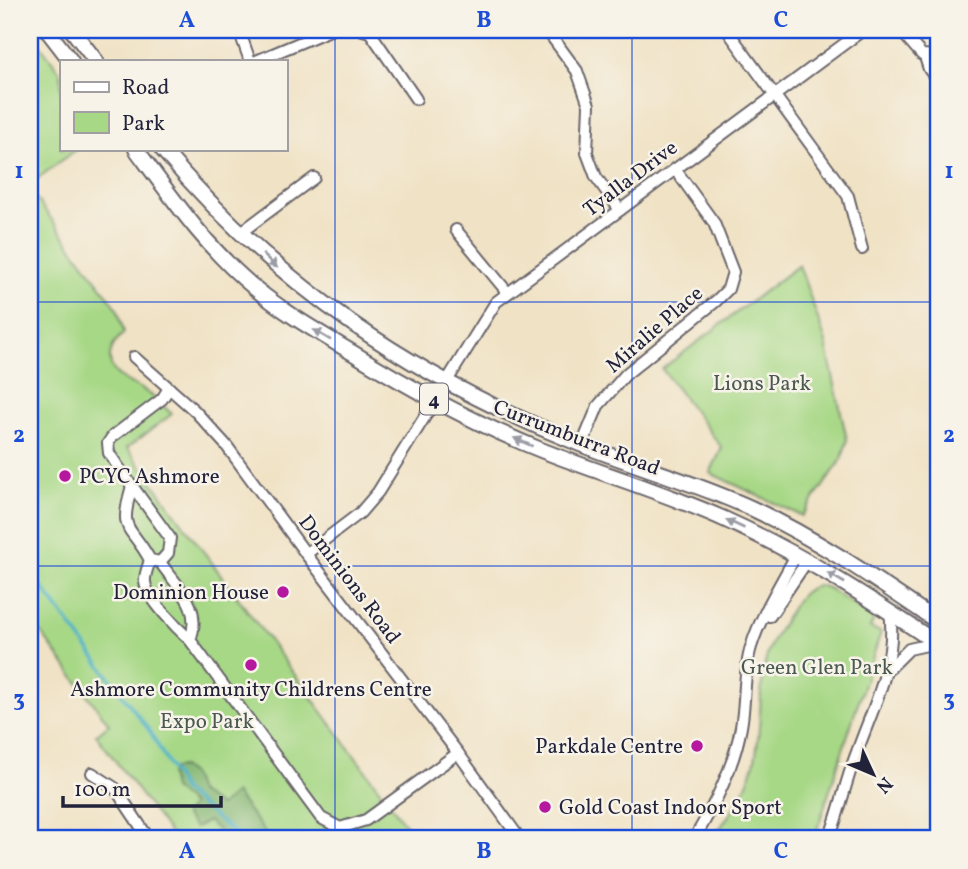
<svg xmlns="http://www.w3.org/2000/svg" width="968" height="869" font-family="Vollkorn,serif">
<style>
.green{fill:#a7d886;stroke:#647d60;stroke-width:2}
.forest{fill:#85b873;stroke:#546d57;stroke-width:2}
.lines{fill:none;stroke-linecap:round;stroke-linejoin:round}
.stream{stroke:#49b1c8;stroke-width:3.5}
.minor-casing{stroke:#6a656b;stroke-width:14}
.major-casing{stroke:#6a656b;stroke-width:18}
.minor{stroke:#fff;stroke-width:10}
.major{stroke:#fff;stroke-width:14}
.oneway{fill:#9c9ca7}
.grid{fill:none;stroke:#1d4ed8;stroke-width:2;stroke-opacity:0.55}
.poi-dot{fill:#b5179e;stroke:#f7f3e8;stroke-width:2.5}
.labels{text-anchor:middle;stroke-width:5;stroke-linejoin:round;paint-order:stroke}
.shield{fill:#f7f3e8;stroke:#62616f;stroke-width:2}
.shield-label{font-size:19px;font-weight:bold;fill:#22223b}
.street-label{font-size:21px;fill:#22223b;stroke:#f7f3e8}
.park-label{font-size:21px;fill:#4a5952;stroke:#f7f3e8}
.poi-label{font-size:21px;fill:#22223b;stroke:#f7f3e8;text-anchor:start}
.neatline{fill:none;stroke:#1d4ed8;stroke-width:2.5}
.grid-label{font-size:23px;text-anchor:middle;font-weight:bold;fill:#1d4ed8}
</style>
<rect width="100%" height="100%" fill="#f7f3e8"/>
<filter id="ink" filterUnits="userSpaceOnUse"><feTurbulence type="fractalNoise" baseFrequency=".0143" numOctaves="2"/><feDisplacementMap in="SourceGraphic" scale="14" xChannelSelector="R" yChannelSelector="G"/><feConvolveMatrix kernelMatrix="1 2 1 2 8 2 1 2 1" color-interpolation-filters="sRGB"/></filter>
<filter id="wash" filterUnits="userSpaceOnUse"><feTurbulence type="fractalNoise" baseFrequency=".00686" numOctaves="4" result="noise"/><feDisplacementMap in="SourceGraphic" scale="28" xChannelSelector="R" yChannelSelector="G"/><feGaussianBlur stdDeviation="1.57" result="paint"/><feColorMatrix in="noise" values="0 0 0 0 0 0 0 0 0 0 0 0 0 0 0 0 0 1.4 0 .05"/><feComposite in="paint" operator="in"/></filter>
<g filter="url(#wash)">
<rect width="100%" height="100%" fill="#f0e2c5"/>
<!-- green -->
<g class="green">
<polygon points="30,31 61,73 61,149 77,149 30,184"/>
<path d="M 30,190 L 117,308 L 124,333 C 111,344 103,361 118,375 C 125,382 134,384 142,389 C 153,395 162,405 172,414 L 127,448 L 416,839 L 174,839 L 96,735 L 109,724 L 30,618 Z"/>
<polygon points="799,265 825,339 847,440 842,459 802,516 710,473 722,448 662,369"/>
<path d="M 818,585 L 828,588 L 874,619 L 870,628 L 881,632 L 814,839 L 712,839 C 730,815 746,793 754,764 C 763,727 757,688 768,652 C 773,638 781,626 789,613 C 797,600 802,590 818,585 Z"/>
</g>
<!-- forest -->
<polygon class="forest" points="182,767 192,775 198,792 220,806 235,793 270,839 227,839 208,821 195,828 184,815 192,805 173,789 170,775 174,768"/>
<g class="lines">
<!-- stream -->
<polyline class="stream" points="30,571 151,733 183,791 242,839"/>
</g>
</g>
<g filter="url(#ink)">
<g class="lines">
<!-- minor casing -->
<g class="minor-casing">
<g id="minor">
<polyline points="239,30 250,61"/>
<polyline points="363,30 370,32 416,99"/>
<polyline points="547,30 577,71 589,105 587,153 596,177 620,210"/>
<polyline points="727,30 848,196 862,249"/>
<polyline points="900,30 922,55 938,56"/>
<polyline points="925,57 929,69 938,81"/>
<polyline points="256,61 330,30"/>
<polyline points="456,230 508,293"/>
<polyline points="240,233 314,178"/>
<polyline points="134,357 195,411 226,445 306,554 458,753 520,839"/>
<polyline points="582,445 598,406 626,374 716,301 728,289 733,272 714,223 675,169"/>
<path d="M 132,486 C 118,534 130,523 150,560"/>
<polyline points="306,554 360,513 378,492 496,302 863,30"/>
<polyline points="160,562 168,553 170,538 117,465 109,453 108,443 113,436 162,399 169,388"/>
<polyline points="770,616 807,561"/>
<path d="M 190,640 C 203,607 178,588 160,562 L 150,560 C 148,567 144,576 145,582 C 146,597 179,630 190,640 L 321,818 L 340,828 L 366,820 L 458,753"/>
<polyline points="889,669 909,649 936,643"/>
<polyline points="92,773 115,788 149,839"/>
<path d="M 694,839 C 715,804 734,767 741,727 C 746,700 743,673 751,647 C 761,615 780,585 796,555"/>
<path d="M 829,839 C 840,810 846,780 857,752 C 874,704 897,663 890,611"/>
</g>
</g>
<!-- major casing -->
<g class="major-casing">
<g id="major">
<polyline points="47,30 71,61"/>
<polyline points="72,30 96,61"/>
<path d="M 136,149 C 172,198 208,250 256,289 C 286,314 320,333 353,353 C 413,390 476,424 541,450 C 602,474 664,492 724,519 C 800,553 869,598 938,644"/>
<path d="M 162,149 C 277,286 414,378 580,444 C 638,467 697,483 753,509 C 819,540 878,581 938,622"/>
</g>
</g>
<!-- minor -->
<use href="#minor" class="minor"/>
<!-- major -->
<use href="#major" class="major"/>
</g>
<!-- one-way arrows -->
<defs><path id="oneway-solid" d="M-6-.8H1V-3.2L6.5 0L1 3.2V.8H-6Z" transform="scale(1.75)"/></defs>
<g class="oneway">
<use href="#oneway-solid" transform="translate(270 261) rotate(43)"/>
<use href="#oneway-solid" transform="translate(322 335) rotate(-149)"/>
<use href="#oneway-solid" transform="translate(523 442) rotate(-156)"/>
<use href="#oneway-solid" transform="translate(735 524) rotate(-155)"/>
<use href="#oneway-solid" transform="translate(836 578) rotate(-150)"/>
</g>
</g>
<!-- grid -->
<path class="grid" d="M 335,30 L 335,839M 632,30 L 632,839M 30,302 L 938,302M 30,566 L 938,566"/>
<!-- markers -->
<g class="poi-dot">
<circle cx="65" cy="476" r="7"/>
<circle cx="283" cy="592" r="7"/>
<circle cx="251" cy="665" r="7"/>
<circle cx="697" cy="746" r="7"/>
<circle cx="545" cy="807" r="7"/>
</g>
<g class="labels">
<!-- shield labels -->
<rect class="shield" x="420" y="383.5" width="28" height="31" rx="5"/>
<g class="shield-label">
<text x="434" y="406">4</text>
</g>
<!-- street labels -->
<g class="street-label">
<text transform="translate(630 178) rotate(-37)" y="7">Tyalla Drive</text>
<text transform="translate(654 329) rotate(-41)" y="7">Miralie Place</text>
<text transform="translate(577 437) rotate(21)" y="7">Currumburra Road</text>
<text transform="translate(350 579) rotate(53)" y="7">Dominions Road</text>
</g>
<!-- park labels -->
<g class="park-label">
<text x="762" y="390">Lions Park</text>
<text x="817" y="674">Green Glen Park</text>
<text x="207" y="728">Expo Park</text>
</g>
<!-- poi labels -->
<g class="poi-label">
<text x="79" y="483">PCYC Ashmore</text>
<text x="269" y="599" text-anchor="end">Dominion House</text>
<text x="251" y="696" text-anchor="middle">Ashmore Community Childrens Centre</text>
<text x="683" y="753" text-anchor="end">Parkdale Centre</text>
<text x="559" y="814">Gold Coast Indoor Sport</text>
</g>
</g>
<!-- margin -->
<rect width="968" height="869" fill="none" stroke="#f7f3e8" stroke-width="77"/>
<!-- legend -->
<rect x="60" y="60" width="228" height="91" fill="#f7f3e8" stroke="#a29fa3" stroke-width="2"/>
<rect x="74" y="82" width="35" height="10" fill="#ffffff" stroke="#a29fa3" stroke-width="2"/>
<text x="122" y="94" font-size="21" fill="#22223b">Road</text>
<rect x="74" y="112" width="35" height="21" fill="#a7d886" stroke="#a29fa3" stroke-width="2"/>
<text x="122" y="130" font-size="21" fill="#22223b">Park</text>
<!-- north arrow -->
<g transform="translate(873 774) rotate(134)" stroke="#f7f3e8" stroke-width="5" paint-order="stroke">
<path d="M0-5L12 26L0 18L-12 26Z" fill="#22223b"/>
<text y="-10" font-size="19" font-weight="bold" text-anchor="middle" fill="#22223b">N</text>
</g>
<!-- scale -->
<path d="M63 796v10h158v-10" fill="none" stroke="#22223b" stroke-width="3.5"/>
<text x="74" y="796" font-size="21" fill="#22223b" stroke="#f7f3e8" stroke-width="5" paint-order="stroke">100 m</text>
<rect x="38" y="38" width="892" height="792" class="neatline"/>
<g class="grid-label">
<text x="187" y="27">A</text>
<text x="484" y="27">B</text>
<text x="781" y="27">C</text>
<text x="19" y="178">1</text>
<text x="949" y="178">1</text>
<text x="19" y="442">2</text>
<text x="949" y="442">2</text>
<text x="19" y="706">3</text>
<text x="949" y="706">3</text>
<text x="187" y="858">A</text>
<text x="484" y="858">B</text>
<text x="781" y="858">C</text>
</g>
</svg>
